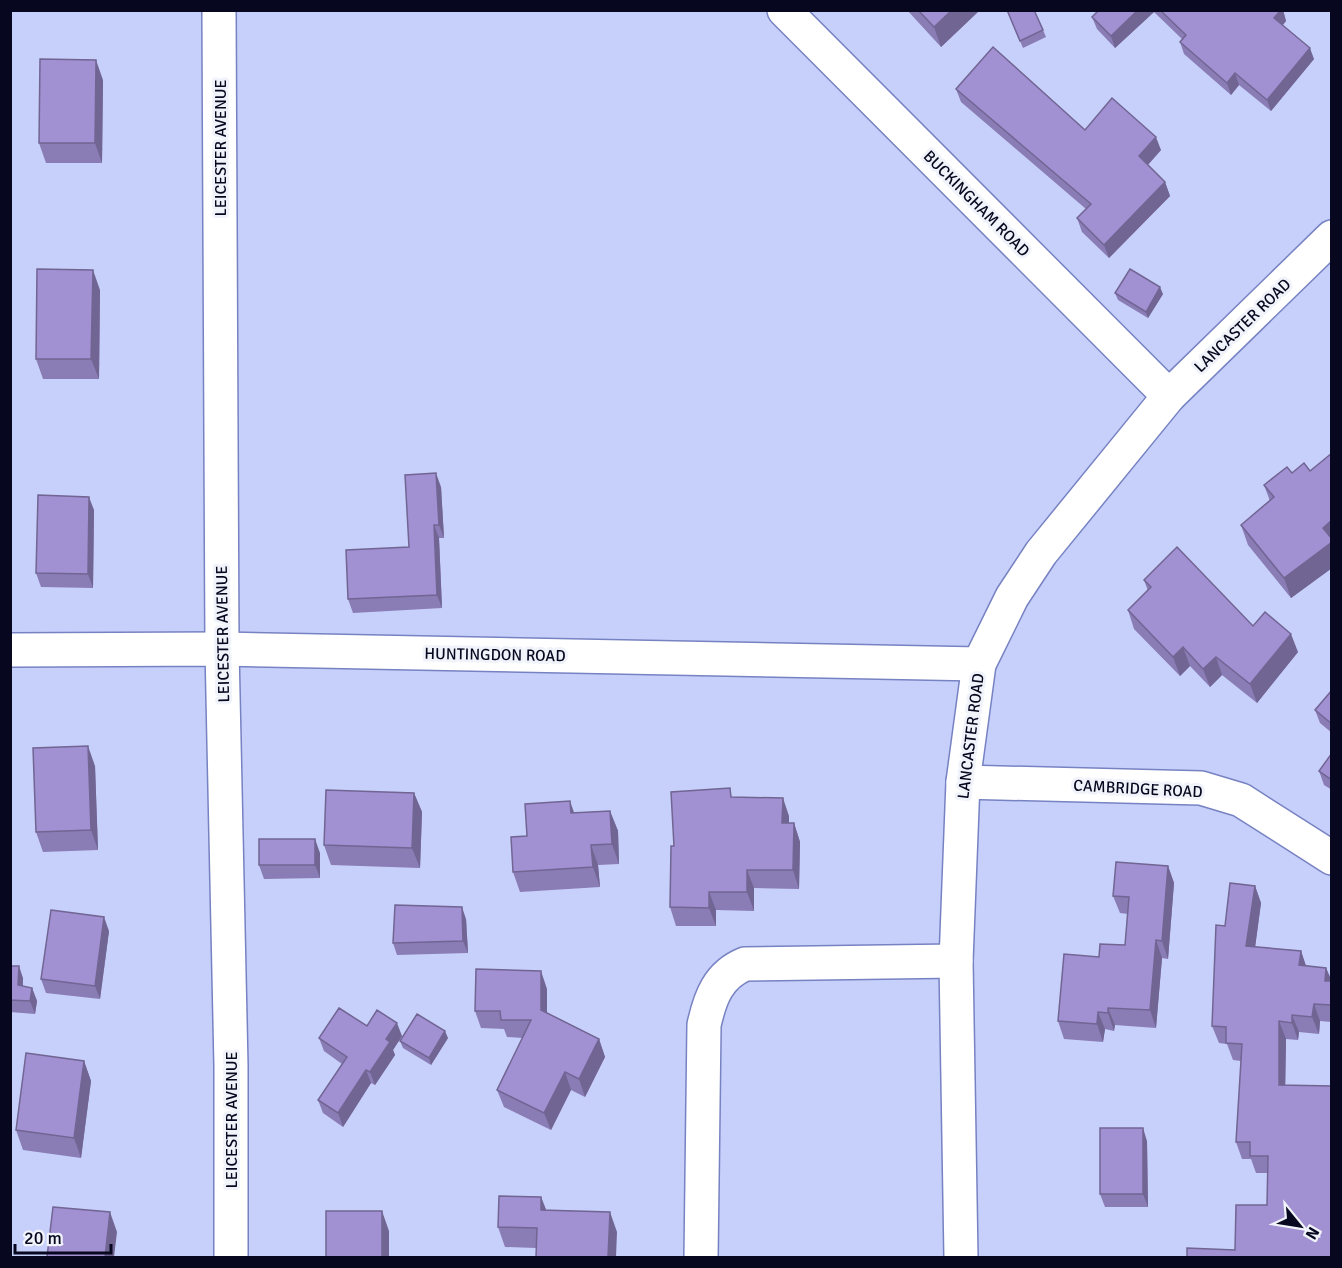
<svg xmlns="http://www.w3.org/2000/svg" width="1342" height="1268" font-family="Signika,sans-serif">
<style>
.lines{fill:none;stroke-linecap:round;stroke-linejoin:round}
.street-casing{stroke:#7782c2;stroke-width:36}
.secondary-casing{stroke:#7782c2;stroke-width:36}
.street{stroke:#fff;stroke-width:33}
.secondary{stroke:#fff;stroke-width:33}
.wall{fill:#8a7cb5}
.shaded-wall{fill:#716593}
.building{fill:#a190d2;stroke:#716593;stroke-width:1.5}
.labels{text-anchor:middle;stroke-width:6;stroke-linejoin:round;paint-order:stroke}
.street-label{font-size:16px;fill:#07081f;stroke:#f1f3fa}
</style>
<rect width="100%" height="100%" fill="#c7d0fa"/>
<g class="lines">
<!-- street casing -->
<g class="street-casing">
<g id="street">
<polyline points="219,10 222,649 231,1066 231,1258"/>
<polyline points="784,10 1169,396"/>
<polyline points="10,650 222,649 979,664"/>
<polyline points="963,782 1201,788 1241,800 1332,858"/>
<path d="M 701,1258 L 704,1025 C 710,998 718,975 745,964 L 956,961"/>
</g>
</g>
<!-- secondary casing -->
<g class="secondary-casing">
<polyline id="secondary" points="961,1258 956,961 963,782 979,664 1012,597 1041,553 1169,396 1332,237"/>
</g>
<!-- street -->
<use href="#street" class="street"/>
<!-- secondary -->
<use href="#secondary" class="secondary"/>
</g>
<!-- wall -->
<g class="wall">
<polygon points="907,10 980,10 941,47"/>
<polygon points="1007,10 1043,30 1046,37 1023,48"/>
<polygon points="1099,10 1283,10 1286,21 1283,25 1314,59 1271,111 1239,85 1231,95 1184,54 1180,42 1182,39 1154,12 1115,48 1097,29 1092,17"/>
<polygon points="103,80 102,163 46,163 39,143"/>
<polygon points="956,89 1085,130 1161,150 1148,165 1165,182 1170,196 1109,258 1082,232 1077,218 1086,209 961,102"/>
<polygon points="100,290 99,379 43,379 36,359"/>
<polygon points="1115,293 1163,294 1148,318 1118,300"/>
<polygon points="1332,453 1332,568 1291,598 1248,545 1241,525 1270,501 1264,485 1292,473 1310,471"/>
<polygon points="441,487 444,538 439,538 442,608 353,613 348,599 409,547"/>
<polygon points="94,510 93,588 41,587 36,573"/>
<polygon points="1144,580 1253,626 1298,652 1257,703 1222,675 1210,687 1190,666 1180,676 1134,629 1128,610 1148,591"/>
<polygon points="1332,690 1332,733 1320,723 1315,710"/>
<polygon points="1332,753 1332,790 1324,785 1319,771"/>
<polygon points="95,766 98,850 43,852 36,832"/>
<polygon points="414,793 422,812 420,868 331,865 324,845"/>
<polygon points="733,797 789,816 789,823 794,823 800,842 799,889 754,888 754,911 716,910 716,926 676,926 670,907"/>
<polygon points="610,811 618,831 619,864 598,865 600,887 520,892 513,872 574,813"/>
<polygon points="320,853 320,878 264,879 259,865"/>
<polygon points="1168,866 1174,883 1168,959 1162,958 1156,1028 1115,1025 1114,1031 1105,1029 1103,1042 1064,1039 1058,1021 1099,957 1125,945 1128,914 1120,913 1113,896"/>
<polygon points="1255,886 1261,903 1255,947 1301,951 1306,966 1326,968 1332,981 1332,1022 1320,1021 1319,1034 1299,1032 1298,1040 1286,1039 1285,1085 1332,1257 1235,1250 1267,1205 1268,1173 1256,1173 1251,1159 1242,1159 1236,1142 1241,1061 1233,1060 1227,1044 1219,1043 1212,1026 1225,926"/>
<polygon points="466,919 468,953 397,955 393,943"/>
<polygon points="109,931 100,999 46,993 41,979"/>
<polygon points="10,966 23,978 23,986 32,988 37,1001 35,1014 10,1012"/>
<polygon points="547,989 547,1013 599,1039 605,1057 585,1097 571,1090 551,1130 504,1107 497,1090 523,1038 507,1037 504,1029 481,1028 475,1011"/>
<polygon points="367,1026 402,1036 393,1050 395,1055 375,1085 371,1083 343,1127 323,1113 318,1100 342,1064 324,1051 319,1038"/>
<polygon points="448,1038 431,1065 403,1048 400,1041"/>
<polygon points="84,1061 91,1081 81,1158 23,1150 16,1130"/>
<polygon points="1147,1141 1148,1207 1105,1207 1100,1194"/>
<polygon points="541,1197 546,1210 617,1232 536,1248 505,1247 498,1227"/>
</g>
<!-- shaded-wall -->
<g class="shaded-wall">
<polygon points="952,10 980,10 941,47 934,27"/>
<polygon points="1138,10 1153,10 1154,12 1115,48 1111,36"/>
<polygon points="1281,10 1283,10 1286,21 1278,30 1274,18"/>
<polygon points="1310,48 1314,59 1271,111 1267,100"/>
<polygon points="96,60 103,80 102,163 95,143"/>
<polygon points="1235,73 1239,85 1231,95 1227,83"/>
<polygon points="1156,137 1161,150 1143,170 1139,156"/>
<polygon points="1165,182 1170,196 1109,258 1104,245"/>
<polygon points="93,270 100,290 99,379 91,359"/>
<polygon points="1160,287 1163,294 1148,318 1146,312"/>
<polygon points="436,473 441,487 444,538 439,525"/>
<polygon points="89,497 94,510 93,588 88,574"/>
<polygon points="1332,520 1332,568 1291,598 1284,578 1323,528"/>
<polygon points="434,525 439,538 442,608 437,595"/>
<polygon points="1291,634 1298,652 1257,703 1250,684"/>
<polygon points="1183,647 1190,666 1180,676 1173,657"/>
<polygon points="1216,657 1222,675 1210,687 1203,669"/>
<polygon points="88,746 95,766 98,850 91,830"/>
<polygon points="414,793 422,812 420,868 412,848"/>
<polygon points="783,798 789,816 789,841 782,823"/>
<polygon points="570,801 577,821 571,813"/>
<polygon points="610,811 618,831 619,864 612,844"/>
<polygon points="794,823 800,842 799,889 793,870"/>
<polygon points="10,836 12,841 10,857"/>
<polygon points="315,839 320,853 320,878 315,865"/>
<polygon points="591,845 598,865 600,887 593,867"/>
<polygon points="1168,866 1174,883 1168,959 1162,941"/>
<polygon points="747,870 754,888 754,911 747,892"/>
<polygon points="1255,886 1261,903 1253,963 1246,946"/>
<polygon points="709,892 716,910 716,926 709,908"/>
<polygon points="462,907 466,919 468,953 463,941"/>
<polygon points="104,917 109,931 100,999 95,986"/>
<polygon points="1156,940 1162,958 1156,1028 1150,1010"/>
<polygon points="1301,951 1307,969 1299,965"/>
<polygon points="19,966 23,978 22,997 18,985"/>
<polygon points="1326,968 1332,982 1325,981"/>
<polygon points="541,971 547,989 547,1028 541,1010"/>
<polygon points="32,988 37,1001 35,1014 30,1001"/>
<polygon points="1314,1004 1320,1021 1319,1034 1312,1017"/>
<polygon points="1108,1008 1115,1025 1114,1031 1108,1013"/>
<polygon points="1098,1012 1105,1029 1103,1042 1097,1024"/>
<polygon points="1292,1015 1299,1032 1298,1040 1292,1023"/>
<polygon points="1279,1021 1286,1039 1285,1103 1279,1085"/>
<polygon points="397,1023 402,1036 393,1050 395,1055 375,1085 370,1072 386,1039"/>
<polygon points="445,1031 448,1038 431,1065 429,1058"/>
<polygon points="599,1039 605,1057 585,1097 579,1079"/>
<polygon points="84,1061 91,1081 81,1158 74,1138"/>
<polygon points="366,1070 371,1083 343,1127 338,1113"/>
<polygon points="565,1072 571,1090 551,1130 544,1113"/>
<polygon points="1143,1128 1147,1141 1148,1207 1143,1194"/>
<polygon points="541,1197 549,1217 541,1210"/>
<polygon points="382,1211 389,1231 389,1257 382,1257"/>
<polygon points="110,1212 117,1232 114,1257 105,1257"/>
<polygon points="610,1212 617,1232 616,1257 608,1257"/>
</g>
<!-- building -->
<g class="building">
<polygon points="918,10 952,10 934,27"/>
<polygon points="1007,10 1034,10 1043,30 1020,41"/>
<polygon points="1099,10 1138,10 1111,36 1092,17"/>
<polygon points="1160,10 1281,10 1274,18 1310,48 1267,100 1235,73 1227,83 1180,42 1186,35"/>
<polygon points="993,47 1085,130 1112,98 1156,137 1139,156 1165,182 1104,245 1077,218 1091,204 956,89"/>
<polygon points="40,59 96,60 95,143 39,143"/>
<polygon points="37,269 93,270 91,359 36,359"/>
<polygon points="1130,269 1160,287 1146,312 1115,293"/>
<polygon points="1332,453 1332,507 1331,508 1332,509 1332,520 1323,528 1332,539 1332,542 1284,578 1241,525 1274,497 1264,485 1287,467 1292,473 1304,463 1310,471"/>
<polygon points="436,473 439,525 434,525 437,595 348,599 346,550 409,547 405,475"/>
<polygon points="38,495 89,497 88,574 36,573"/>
<polygon points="1177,547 1253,626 1265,612 1291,634 1250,684 1216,657 1203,669 1183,647 1173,657 1128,610 1151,587 1144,580"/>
<polygon points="1332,690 1332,724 1315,710"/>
<polygon points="88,746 91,830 36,832 33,748"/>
<polygon points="1332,753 1332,780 1319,771"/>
<polygon points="730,788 731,797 783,798 782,823 794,823 793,870 747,870 747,892 709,892 709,908 670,907 671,846 674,846 671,792"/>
<polygon points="326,790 414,793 412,848 324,845"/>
<polygon points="570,801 571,813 610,811 612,844 591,845 593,867 513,872 511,837 527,836 525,804"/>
<rect x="259" y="839" width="56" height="26"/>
<polygon points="1116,862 1168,866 1162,941 1156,940 1150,1010 1108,1008 1108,1013 1098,1012 1097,1024 1058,1021 1064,954 1099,957 1100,944 1125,945 1129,897 1113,896"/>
<polygon points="1230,883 1255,886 1246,946 1301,951 1299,965 1326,968 1325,981 1332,981 1332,1005 1314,1004 1312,1017 1292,1015 1292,1023 1279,1021 1279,1085 1332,1086 1332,1257 1187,1257 1187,1248 1235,1250 1236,1205 1267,1205 1268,1156 1250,1156 1250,1142 1236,1142 1242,1044 1226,1043 1226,1027 1212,1026 1216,925 1225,926"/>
<polygon points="395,905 462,907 463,941 393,943"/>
<polygon points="51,910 104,917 95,986 41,979"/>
<polygon points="10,966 19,966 18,985 32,988 30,1001 10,1000"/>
<polygon points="476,969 541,971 541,1010 599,1039 579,1079 565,1072 544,1113 497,1090 531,1020 501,1020 500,1011 475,1011"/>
<polygon points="339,1008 367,1026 377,1010 397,1023 386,1039 390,1042 370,1072 366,1070 338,1113 318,1100 347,1057 319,1038"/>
<polygon points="417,1014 445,1031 429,1058 400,1041"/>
<polygon points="26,1053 84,1061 74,1138 16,1130"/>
<rect x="1100" y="1128" width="43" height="66"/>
<polygon points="499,1196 541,1197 541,1210 610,1212 608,1257 536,1257 537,1228 498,1227"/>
<polygon points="53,1207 110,1212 105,1257 47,1257"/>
<rect x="326" y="1211" width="56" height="46"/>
</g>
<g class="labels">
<!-- street labels -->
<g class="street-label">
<text transform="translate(220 148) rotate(-90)" y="6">LEICESTER AVENUE</text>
<text transform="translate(977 203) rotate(45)" y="6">BUCKINGHAM ROAD</text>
<text transform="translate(1242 325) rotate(-44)" y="6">LANCASTER ROAD</text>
<text transform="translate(222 634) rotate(-91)" y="6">LEICESTER AVENUE</text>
<text transform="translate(495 654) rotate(1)" y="6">HUNTINGDON ROAD</text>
<text transform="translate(970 736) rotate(-83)" y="6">LANCASTER ROAD</text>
<text transform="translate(1138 788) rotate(3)" y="6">CAMBRIDGE ROAD</text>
<text transform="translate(231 1120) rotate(-90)" y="6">LEICESTER AVENUE</text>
</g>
</g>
<!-- border -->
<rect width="1342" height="1268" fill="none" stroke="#07081f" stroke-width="24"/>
<!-- north arrow -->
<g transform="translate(1300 1226) rotate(120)" stroke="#f1f3fa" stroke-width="4.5" paint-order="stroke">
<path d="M0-4.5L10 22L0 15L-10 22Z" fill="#07081f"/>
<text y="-9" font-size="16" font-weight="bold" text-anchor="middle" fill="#07081f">N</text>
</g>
<!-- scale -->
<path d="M15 1244v9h96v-9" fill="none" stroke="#07081f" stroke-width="3"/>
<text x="24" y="1244" font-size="18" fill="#07081f" stroke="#f1f3fa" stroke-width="4.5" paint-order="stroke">20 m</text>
</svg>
